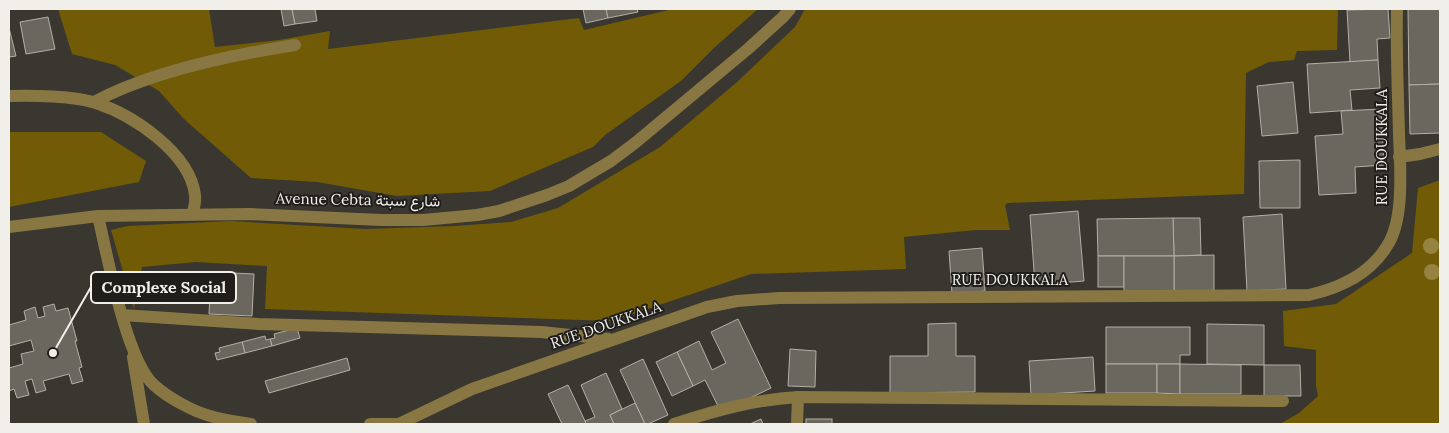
<svg xmlns="http://www.w3.org/2000/svg" width="1449" height="433" font-family="Lora,Vazirmatn,serif">
<style>
.green{fill:#715b07}
.building{fill:#6a675f;stroke:#b2afa5}
.lines{fill:none;stroke-linecap:round;stroke-linejoin:round}
.minor{stroke:#887743;stroke-width:12}
.tree{fill:#968241}
.labels{text-anchor:middle;stroke-width:4;stroke-linejoin:round;paint-order:stroke}
.street-label{font-size:15px;fill:#f1efea;stroke:#1f1e1b}
.leader{fill:none;stroke:#f1efea;stroke-width:2}
.callout-dot{fill:#f1efea;stroke:#1f1e1b;stroke-width:2}
.callout{fill:#1f1e1b;stroke:#f1efea;stroke-width:2}
.callout-label{font-size:16px;text-anchor:middle;font-weight:bold;fill:#f1efea}
</style>
<rect width="100%" height="100%" fill="#39372f"/>
<!-- green -->
<g class="green">
<polygon points="58,9 209,9 215,47 279,40 330,31 328,49 579,18 584,30 673,9 758,9 714,48 681,81 605,135 593,147 490,191 397,196 317,182 251,178 184,119 159,91 115,65 72,54"/>
<polygon points="805,9 1338,9 1337,50 1297,51 1294,60 1269,62 1246,73 1244,194 1008,203 1005,205 1010,230 976,230 904,237 906,269 751,274 612,321 265,309 267,266 196,262 142,267 134,309 111,230 128,226 230,221 365,229 455,226 511,222 558,208 660,147 736,83 795,27"/>
<polygon points="9,132 101,132 146,161 139,182 9,207"/>
<polygon points="1440,180 1440,424 1280,424 1299,413 1318,396 1316,386 1316,350 1284,346 1283,311 1336,304 1412,253 1418,188"/>
</g>
<!-- building -->
<g class="building">
<polygon points="281,9 292,9 295,24 284,26"/>
<polygon points="292,9 315,9 317,21 295,24"/>
<polygon points="583,9 606,9 608,18 586,23"/>
<polygon points="606,9 637,9 638,12 608,18"/>
<polygon points="1388,9 1390,38 1377,39 1378,60 1350,62 1347,10"/>
<polygon points="1408,9 1440,9 1440,84 1409,85"/>
<polygon points="48,17 55,49 26,54 20,22"/>
<polygon points="9,28 16,56 9,57"/>
<polygon points="1378,60 1380,88 1350,90 1352,110 1310,113 1307,64"/>
<polygon points="1293,82 1298,133 1262,136 1257,86"/>
<polygon points="1440,84 1440,133 1410,134 1409,85"/>
<polygon points="1381,109 1384,165 1355,167 1356,193 1319,195 1315,136 1343,134 1341,111"/>
<polygon points="1300,160 1300,208 1260,208 1259,161"/>
<polygon points="1078,211 1084,281 1035,285 1030,215"/>
<polygon points="1282,214 1286,289 1247,291 1243,217"/>
<polygon points="1173,218 1200,218 1201,255 1174,256"/>
<polygon points="1173,218 1174,256 1098,256 1097,219"/>
<polygon points="982,248 985,291 952,294 949,251"/>
<polygon points="1214,255 1214,292 1174,292 1174,256"/>
<rect x="1098" y="256" width="26" height="31"/>
<polygon points="1124,256 1174,256 1174,292 1124,291"/>
<polygon points="211,272 254,274 252,316 209,314"/>
<polygon points="54,304 56,311 68,308 77,341 75,341 82,367 79,368 83,381 72,384 69,374 43,381 46,390 36,393 32,379 25,381 29,395 17,398 14,389 9,391 9,368 23,364 21,354 34,351 31,340 9,346 9,325 26,320 24,311 35,307 38,318 45,316 43,307"/>
<polygon points="738,319 771,388 721,412 705,380 693,386 677,352 699,341 712,370 726,363 711,332"/>
<polygon points="956,323 956,356 975,356 975,392 890,393 890,356 928,356 928,324"/>
<polygon points="1207,324 1264,325 1264,365 1207,364"/>
<polygon points="1106,327 1190,327 1190,355 1180,355 1180,364 1106,364"/>
<polygon points="297,328 300,338 272,346 270,339 275,338 274,334"/>
<polygon points="265,336 266,340 270,339 272,346 245,353 242,342"/>
<polygon points="242,342 245,353 217,360 215,353 220,352 219,348"/>
<polygon points="790,349 816,351 815,387 788,386"/>
<polygon points="677,352 693,386 672,396 656,362"/>
<polygon points="1093,357 1095,391 1031,395 1029,361"/>
<polygon points="347,358 350,370 269,393 265,381"/>
<polygon points="643,359 668,415 648,424 645,424 620,370"/>
<rect x="1106" y="364" width="51" height="29"/>
<polygon points="1157,364 1180,364 1180,394 1157,393"/>
<polygon points="1180,364 1241,365 1241,394 1180,394"/>
<polygon points="1264,365 1300,365 1301,396 1264,396"/>
<polygon points="606,373 622,409 610,415 614,424 586,424 585,421 595,417 581,385"/>
<polygon points="568,385 585,421 586,424 562,424 548,394"/>
<polygon points="635,403 645,424 614,424 610,415"/>
<polygon points="761,419 763,424 750,424"/>
<rect x="806" y="419" width="26" height="5"/>
</g>
<g class="lines">
<!-- minor -->
<g class="minor">
<path d="M 9,96 C 31,95 75,96 96,103 C 133,115 190,153 195,195 C 196,201 194,207 193,213"/>
<path d="M 94,102 C 152,71 231,55 295,45"/>
<polyline points="1399,157 1420,154 1440,149"/>
<path d="M 98,216 C 107,254 126,360 154,385 C 167,397 192,411 210,416 C 223,420 238,422 251,424"/>
<polyline points="9,227 98,216 250,214 381,220 423,220 477,215 499,211 547,195 569,186 611,161 635,143 749,48 783,17 790,9"/>
<polyline points="122,315 259,324 541,332 609,339"/>
<polyline points="133,357 144,424"/>
<polyline points="370,424 400,424"/>
<path d="M 399,424 L 472,389 L 707,307 L 737,301 L 779,298 L 1309,295 C 1340,288 1370,274 1387,246 C 1405,219 1400,166 1399,134 C 1398,92 1396,51 1397,9"/>
<path d="M 674,424 C 717,410 753,400 798,397 L 1283,401"/>
<polyline points="797,424 798,397"/>
</g>
</g>
<!-- trees -->
<g class="tree">
<circle cx="1431" cy="246" r="8"/>
<circle cx="1432" cy="272" r="8"/>
</g>
<g class="labels">
<!-- street labels -->
<g class="street-label">
<text transform="translate(1382 147) rotate(-90)" y="5">RUE DOUKKALA</text>
<text transform="translate(358 200) rotate(1)" y="5">Avenue Cebta شارع سبتة</text>
<text x="1010" y="285">RUE DOUKKALA</text>
<text transform="translate(606 325) rotate(-19)" y="5">RUE DOUKKALA</text>
</g>
</g>
<!-- callouts -->
<path class="leader" d="M53 353L91 287"/>
<circle class="callout-dot" cx="53" cy="353" r="5"/>
<rect class="callout" x="91" y="272" width="145" height="31" rx="5"/>
<g class="callout-label">
<text x="164" y="293">Complexe Social</text>
</g>
<!-- border -->
<rect width="1449" height="433" fill="none" stroke="#f1efea" stroke-width="20"/>
</svg>
